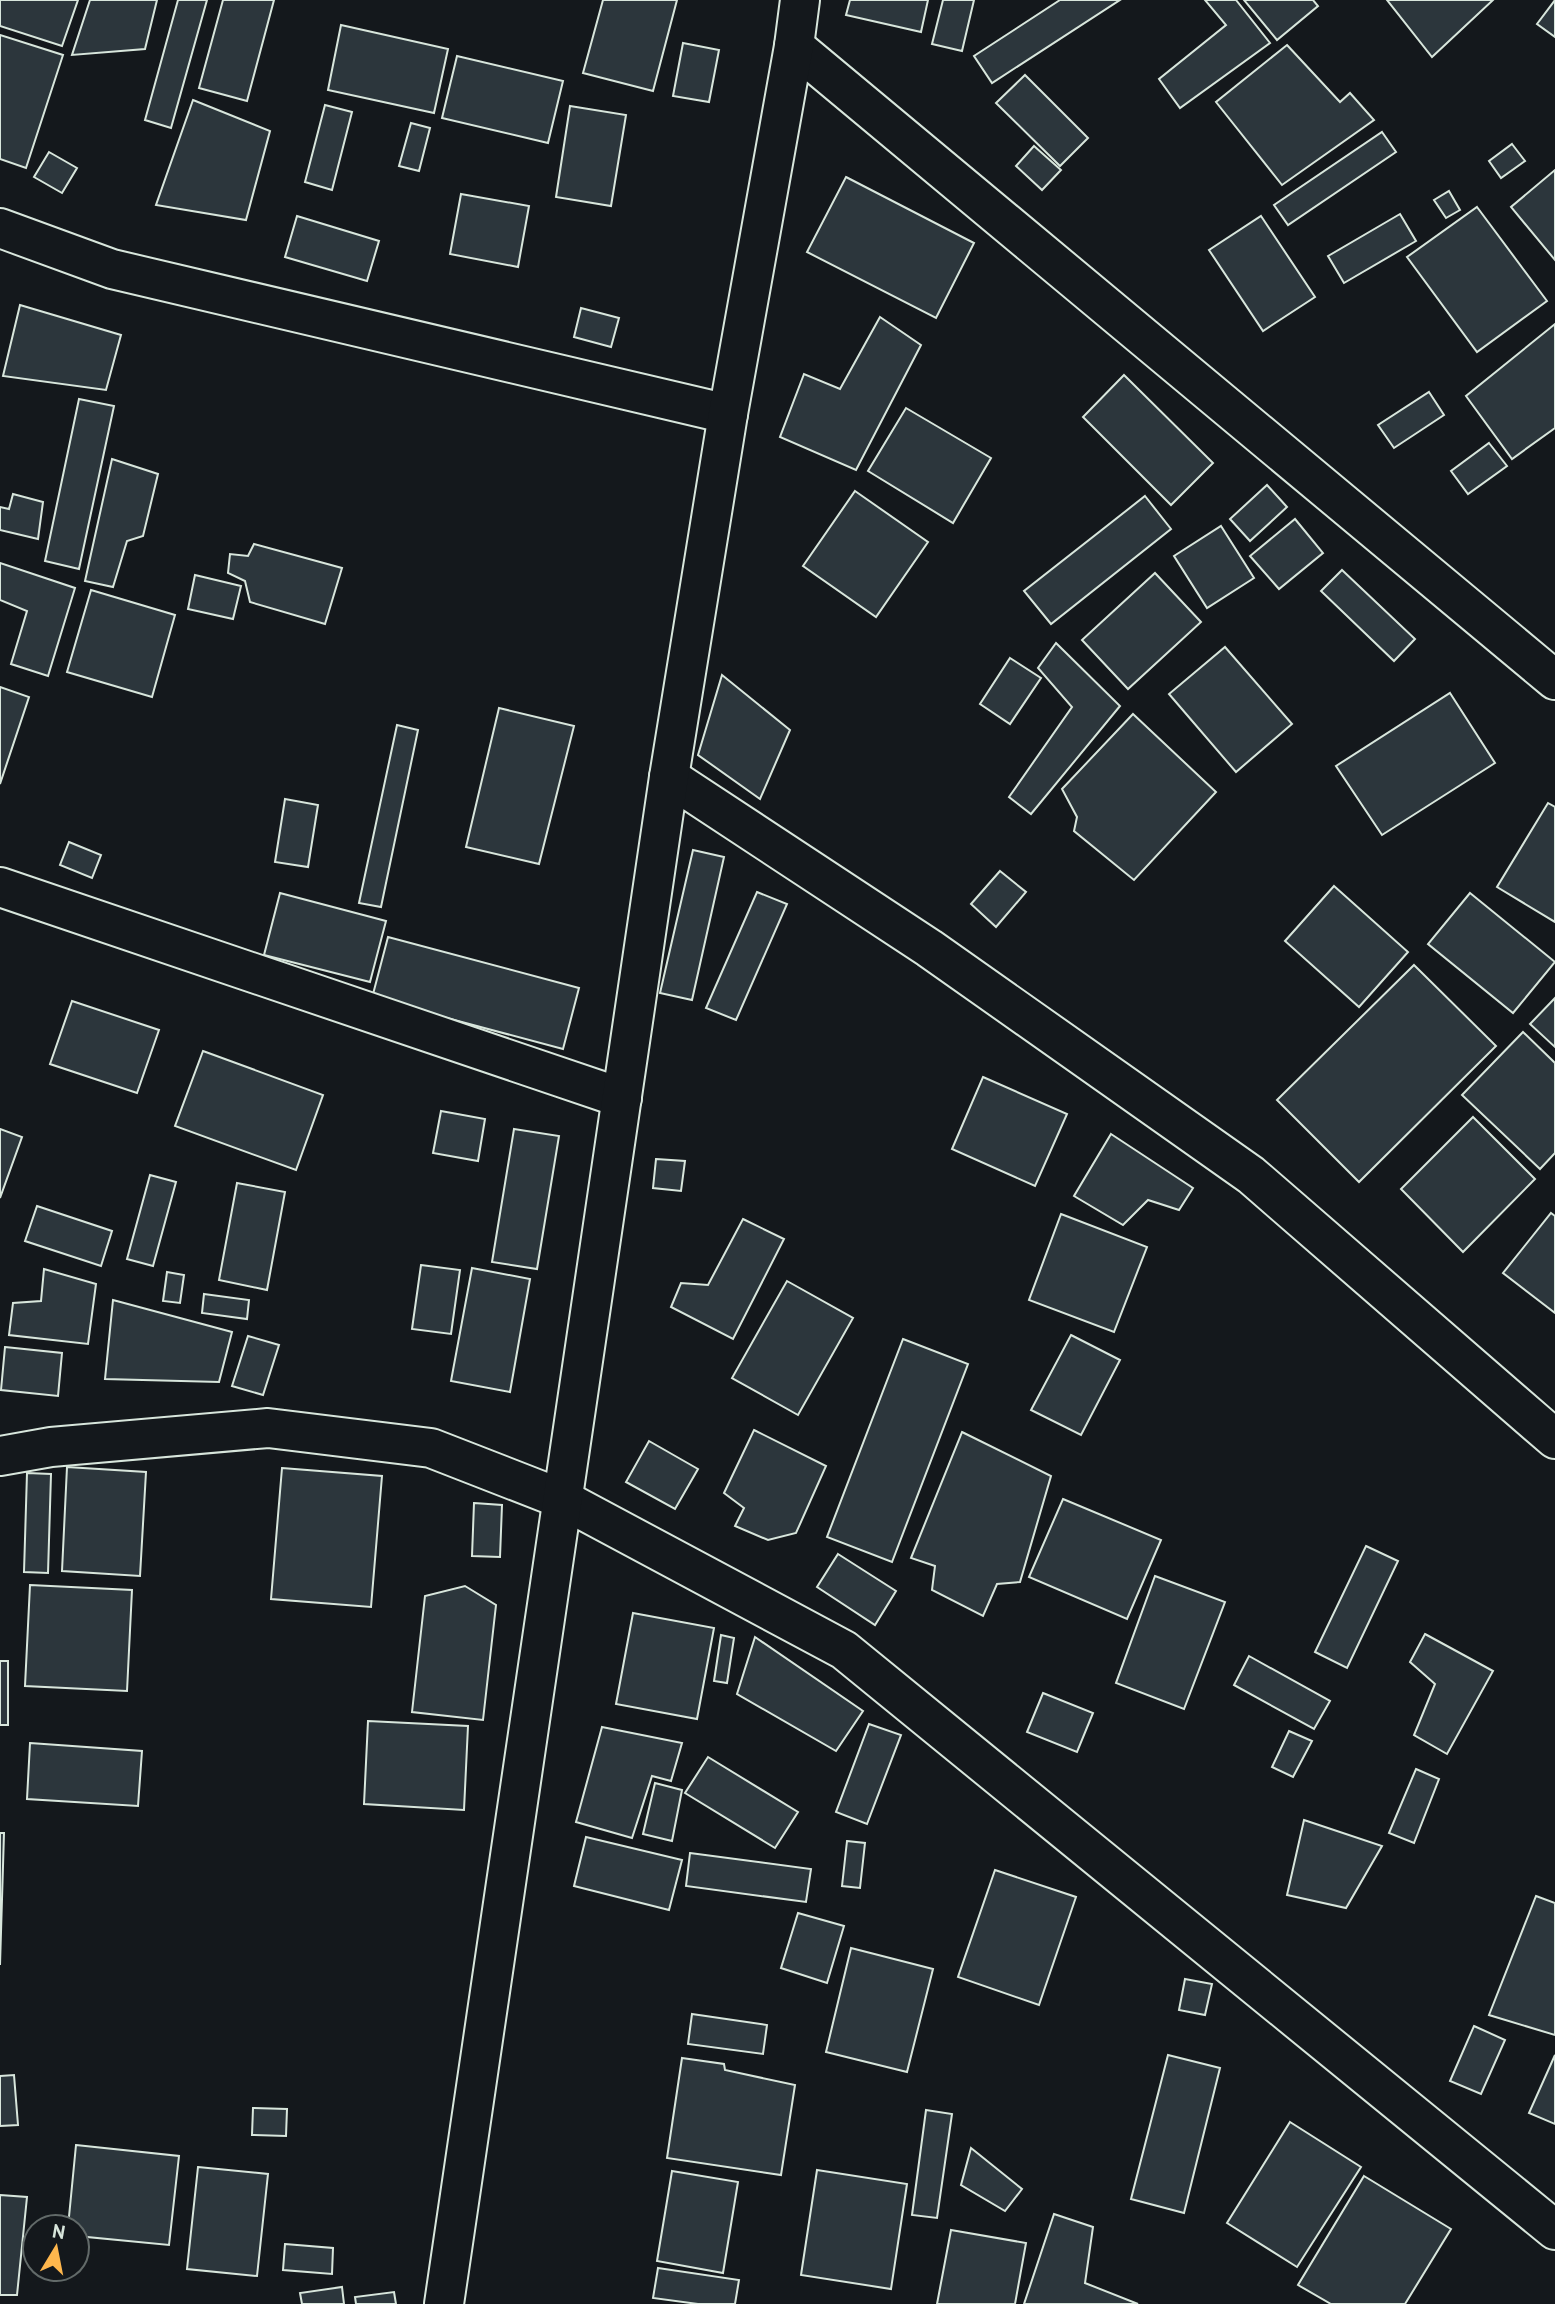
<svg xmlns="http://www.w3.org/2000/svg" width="1555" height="2304" font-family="'PT Sans',sans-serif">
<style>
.building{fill:#2c363c;stroke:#d8e6dc;stroke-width:2}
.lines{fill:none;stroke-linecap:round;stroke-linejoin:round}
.street-casing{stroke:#d8e6dc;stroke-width:42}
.secondary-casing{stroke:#d8e6dc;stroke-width:42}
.street{stroke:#14181c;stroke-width:38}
.secondary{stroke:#14181c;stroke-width:38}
</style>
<rect width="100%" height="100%" fill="#14181c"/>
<!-- building -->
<g class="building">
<polygon points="0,0 78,0 62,46 0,26"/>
<polygon points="90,0 157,0 145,49 72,55"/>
<polygon points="178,0 207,0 171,128 145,120"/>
<polygon points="223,0 274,0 247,101 199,88"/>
<polygon points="603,0 677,0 653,91 583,73"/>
<polygon points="850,0 928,0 921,32 846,15"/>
<polygon points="943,0 974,0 962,51 932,44"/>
<polygon points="1060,0 1120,0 992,83 974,56"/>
<polygon points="1205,0 1236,0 1270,43 1180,108 1159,79 1226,25"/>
<polygon points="1244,0 1313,0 1318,6 1277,40"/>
<polygon points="1387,0 1493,0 1432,57"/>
<polygon points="1555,0 1555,37 1537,24"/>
<polygon points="341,25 448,49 434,113 328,90"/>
<polygon points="0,35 63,55 26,168 0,159"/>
<polygon points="683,43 719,50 709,102 673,96"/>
<polygon points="1287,45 1340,102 1350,93 1374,120 1282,185 1216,102"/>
<polygon points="457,56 563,81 548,143 442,118"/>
<polygon points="1025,75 1088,138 1060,166 996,103"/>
<polygon points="193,100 270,131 246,220 156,205"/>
<polygon points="325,105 352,112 332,190 305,182"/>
<polygon points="570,106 626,115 611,206 556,197"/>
<polygon points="411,123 430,128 419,171 399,166"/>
<polygon points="1382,132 1396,152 1288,225 1274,205"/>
<polygon points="1512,144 1525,161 1501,178 1489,161"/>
<polygon points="1034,146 1061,170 1042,190 1016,166"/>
<polygon points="49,152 77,168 62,193 34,177"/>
<polygon points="1555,170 1555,260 1511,207"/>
<polygon points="846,177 974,243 936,318 807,252"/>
<polygon points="1449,191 1460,210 1446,218 1434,200"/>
<polygon points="461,194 529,206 518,267 450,254"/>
<polygon points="1477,207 1547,301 1477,352 1407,257"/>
<polygon points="1400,214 1416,241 1344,283 1328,256"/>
<polygon points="297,216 379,241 367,281 285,257"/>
<polygon points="1261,216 1315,297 1263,331 1209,250"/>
<polygon points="20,305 121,335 106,390 3,376"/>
<polygon points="581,308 619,318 611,347 574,337"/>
<polygon points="880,317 921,345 856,470 780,437 804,374 840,389"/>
<polygon points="1555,324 1555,428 1512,459 1466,396"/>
<polygon points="1124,375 1213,463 1171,505 1083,417"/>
<polygon points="1429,392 1444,415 1394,448 1378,425"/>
<polygon points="79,399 114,406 79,569 45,561"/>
<polygon points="906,408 991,458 953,523 868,471"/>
<polygon points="1489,443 1507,466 1468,494 1451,471"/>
<polygon points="112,459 158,474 143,536 127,541 113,587 85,581"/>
<polygon points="1267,485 1287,507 1250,541 1230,519"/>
<polygon points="855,491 928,542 876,617 803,566"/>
<polygon points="13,494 43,502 38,539 0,530 0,507 9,509"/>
<polygon points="1145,496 1171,529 1051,624 1024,591"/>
<polygon points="1295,519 1323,553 1279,589 1250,556"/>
<polygon points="1221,526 1254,578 1207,608 1174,556"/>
<polygon points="254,544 342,568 325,624 250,602 245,581 228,573 230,554 248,556"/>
<polygon points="0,563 75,588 48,676 11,664 27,611 0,600"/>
<polygon points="1342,570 1415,639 1394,661 1321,591"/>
<polygon points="1155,573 1201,622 1128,689 1082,640"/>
<polygon points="195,575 241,586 233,619 188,609"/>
<polygon points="91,590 175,615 152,697 67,672"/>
<polygon points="1056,643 1120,706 1031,814 1009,797 1072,707 1038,668"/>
<polygon points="1225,647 1292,724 1236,772 1169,694"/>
<polygon points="1010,658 1041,678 1010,724 980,704"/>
<polygon points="722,675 790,730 760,799 698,755"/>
<polygon points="0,687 29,697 0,784"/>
<polygon points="1450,693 1495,763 1382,835 1336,766"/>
<polygon points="499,708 574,726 539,864 466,847"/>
<polygon points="1133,714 1216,792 1134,880 1074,831 1077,817 1062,789"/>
<polygon points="397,725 418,730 381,907 359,903"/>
<polygon points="285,799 318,805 308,867 275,862"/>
<polygon points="1548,803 1555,807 1555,922 1497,887"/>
<polygon points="69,842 101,855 92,878 60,865"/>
<polygon points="693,850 724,857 692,1000 660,993"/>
<polygon points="1000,871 1026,892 996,927 971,904"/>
<polygon points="1334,886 1408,952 1359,1007 1285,941"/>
<polygon points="757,892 787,904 736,1020 706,1008"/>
<polygon points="280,893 386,921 370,982 264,955"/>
<polygon points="1470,893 1555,962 1513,1013 1428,944"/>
<polygon points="388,937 579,988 563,1049 372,998"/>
<polygon points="1414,965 1496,1046 1359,1182 1277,1100"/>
<polygon points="1555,998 1555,1047 1530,1024"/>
<polygon points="72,1001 159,1030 137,1093 50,1064"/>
<polygon points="1523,1032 1555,1063 1555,1153 1540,1169 1462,1095"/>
<polygon points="203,1051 323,1095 296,1170 175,1126"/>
<polygon points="983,1077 1067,1114 1035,1186 952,1149"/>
<polygon points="441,1111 485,1119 478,1161 433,1153"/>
<polygon points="1473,1117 1535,1179 1463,1252 1401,1189"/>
<polygon points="0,1129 22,1137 0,1198"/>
<polygon points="514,1129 559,1136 537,1269 492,1262"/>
<polygon points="1111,1134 1193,1188 1179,1210 1148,1200 1123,1225 1074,1196"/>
<polygon points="656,1159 685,1161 681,1191 653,1188"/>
<polygon points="150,1175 176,1182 153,1266 127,1259"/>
<polygon points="237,1183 285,1192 267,1290 219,1280"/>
<polygon points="37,1206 112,1231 101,1266 25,1241"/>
<polygon points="1551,1213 1555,1216 1555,1313 1503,1273"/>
<polygon points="1061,1214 1147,1247 1114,1332 1029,1300"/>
<polygon points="743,1219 784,1239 733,1339 671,1307 681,1283 708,1285"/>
<polygon points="421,1265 460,1270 451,1334 412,1329"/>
<polygon points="472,1268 530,1279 510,1392 451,1381"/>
<polygon points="44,1269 96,1284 88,1344 9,1335 13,1303 41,1301"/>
<polygon points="167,1272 184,1275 180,1303 163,1301"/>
<polygon points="787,1281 853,1318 798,1415 732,1378"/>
<polygon points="204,1294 249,1300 247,1319 202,1313"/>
<polygon points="113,1300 232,1332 219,1382 105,1379"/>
<polygon points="1071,1335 1120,1360 1081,1435 1031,1410"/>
<polygon points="248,1336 279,1345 263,1395 232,1386"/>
<polygon points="903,1339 968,1364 892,1562 827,1537"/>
<polygon points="5,1347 62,1353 58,1396 1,1390"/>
<polygon points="754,1430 826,1466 796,1533 768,1540 735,1526 744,1508 724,1493"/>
<polygon points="962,1432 1051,1476 1020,1582 997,1584 983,1616 932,1590 935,1566 911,1558"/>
<polygon points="649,1441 698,1469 675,1509 626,1482"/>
<polygon points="67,1467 146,1472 140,1576 62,1571"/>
<polygon points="282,1468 382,1476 371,1607 271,1599"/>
<polygon points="27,1473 51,1474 48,1573 24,1572"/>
<polygon points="1063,1499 1161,1540 1127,1619 1029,1577"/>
<polygon points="474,1503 502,1505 500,1557 472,1556"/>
<polygon points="1366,1546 1398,1561 1347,1668 1315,1652"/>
<polygon points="838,1554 896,1591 875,1625 817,1587"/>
<polygon points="1155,1576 1225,1602 1184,1709 1116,1683"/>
<polygon points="30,1585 132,1590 127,1691 25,1686"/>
<polygon points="465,1586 496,1605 483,1720 412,1712 425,1596"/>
<polygon points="633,1613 714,1628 697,1719 616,1704"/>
<polygon points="1425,1634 1493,1671 1447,1754 1414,1735 1435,1684 1410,1662"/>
<polygon points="721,1635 734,1638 727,1683 714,1681"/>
<polygon points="755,1637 863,1711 836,1751 737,1694"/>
<polygon points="1249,1656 1330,1701 1314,1729 1234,1685"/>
<rect x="0" y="1661" width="8" height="64"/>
<polygon points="1043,1693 1093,1713 1077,1752 1027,1732"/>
<polygon points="368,1721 468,1726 464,1810 364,1804"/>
<polygon points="869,1724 901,1735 867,1824 836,1812"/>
<polygon points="602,1727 682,1743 671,1781 652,1776 632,1838 576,1822"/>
<polygon points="1289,1731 1312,1741 1293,1777 1272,1767"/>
<polygon points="30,1743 142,1751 138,1806 27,1799"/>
<polygon points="708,1757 798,1812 775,1848 685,1793"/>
<polygon points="1416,1769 1439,1779 1414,1843 1389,1833"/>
<polygon points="655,1783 682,1790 672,1841 643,1834"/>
<polygon points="1304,1820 1382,1846 1346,1908 1287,1895"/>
<polygon points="0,1833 4,1833 0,1965"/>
<polygon points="586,1837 682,1860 669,1910 574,1886"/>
<polygon points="847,1841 865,1843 860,1888 842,1886"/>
<polygon points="690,1853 811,1869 806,1902 686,1886"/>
<polygon points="995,1870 1076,1897 1039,2005 958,1977"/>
<polygon points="1536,1896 1555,1903 1555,2035 1489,2015"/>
<polygon points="798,1913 844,1926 827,1983 781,1968"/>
<polygon points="851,1948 933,1969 907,2072 826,2052"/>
<polygon points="1185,1979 1212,1984 1205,2015 1179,2010"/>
<polygon points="692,2014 767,2025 763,2054 688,2044"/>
<polygon points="1474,2026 1505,2040 1481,2094 1450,2081"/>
<polygon points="1168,2055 1220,2068 1184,2213 1131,2199"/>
<polygon points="1555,2055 1555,2124 1529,2113"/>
<polygon points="682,2058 724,2064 725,2070 795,2085 781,2175 667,2158"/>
<polygon points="14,2075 18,2125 0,2126 0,2076"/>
<polygon points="253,2108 287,2109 286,2136 252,2135"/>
<polygon points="926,2110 952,2114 937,2218 912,2215"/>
<polygon points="1290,2122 1361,2167 1297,2267 1227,2223"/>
<polygon points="76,2145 179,2156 169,2245 77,2236 77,2227 68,2227"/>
<polygon points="971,2148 1022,2189 1005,2211 961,2185"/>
<polygon points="198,2167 268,2174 257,2276 187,2269"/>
<polygon points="817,2170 907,2184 891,2289 801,2275"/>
<polygon points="672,2171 738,2182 723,2273 657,2261"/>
<polygon points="1364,2176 1451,2229 1405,2304 1331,2304 1298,2285"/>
<polygon points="0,2195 27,2197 17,2295 0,2295"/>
<polygon points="1054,2214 1093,2227 1085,2283 1138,2304 1024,2304"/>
<polygon points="951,2230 1026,2243 1015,2304 937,2304"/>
<polygon points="285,2244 333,2248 332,2274 283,2270"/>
<polygon points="658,2268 739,2280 735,2304 698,2304 653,2298"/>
<polygon points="342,2287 344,2304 302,2304 300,2293"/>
<polygon points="394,2292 396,2304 356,2304 355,2297"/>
</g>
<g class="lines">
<!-- street casing -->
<g class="street-casing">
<g id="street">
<polyline points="794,46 1555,680"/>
<polyline points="0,228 112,269 728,414"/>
<polyline points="669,777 929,948 1251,1175 1555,1439"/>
<polyline points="0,887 622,1098"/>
<polyline points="0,1456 51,1447 268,1428 431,1448 562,1499 844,1650 1555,2230"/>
</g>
</g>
<!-- secondary casing -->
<g class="secondary-casing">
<polyline id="secondary" points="444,2304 669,777 728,414 794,46 800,0"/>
</g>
<!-- street -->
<use href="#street" class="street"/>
<!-- secondary -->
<use href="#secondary" class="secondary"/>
</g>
<!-- north arrow -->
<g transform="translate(56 2248) rotate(10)"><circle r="33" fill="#14181c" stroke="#626a69" stroke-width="2"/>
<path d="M0-5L12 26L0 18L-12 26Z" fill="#ffb74d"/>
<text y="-10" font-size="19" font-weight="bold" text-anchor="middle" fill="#d8e6dc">N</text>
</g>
</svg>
